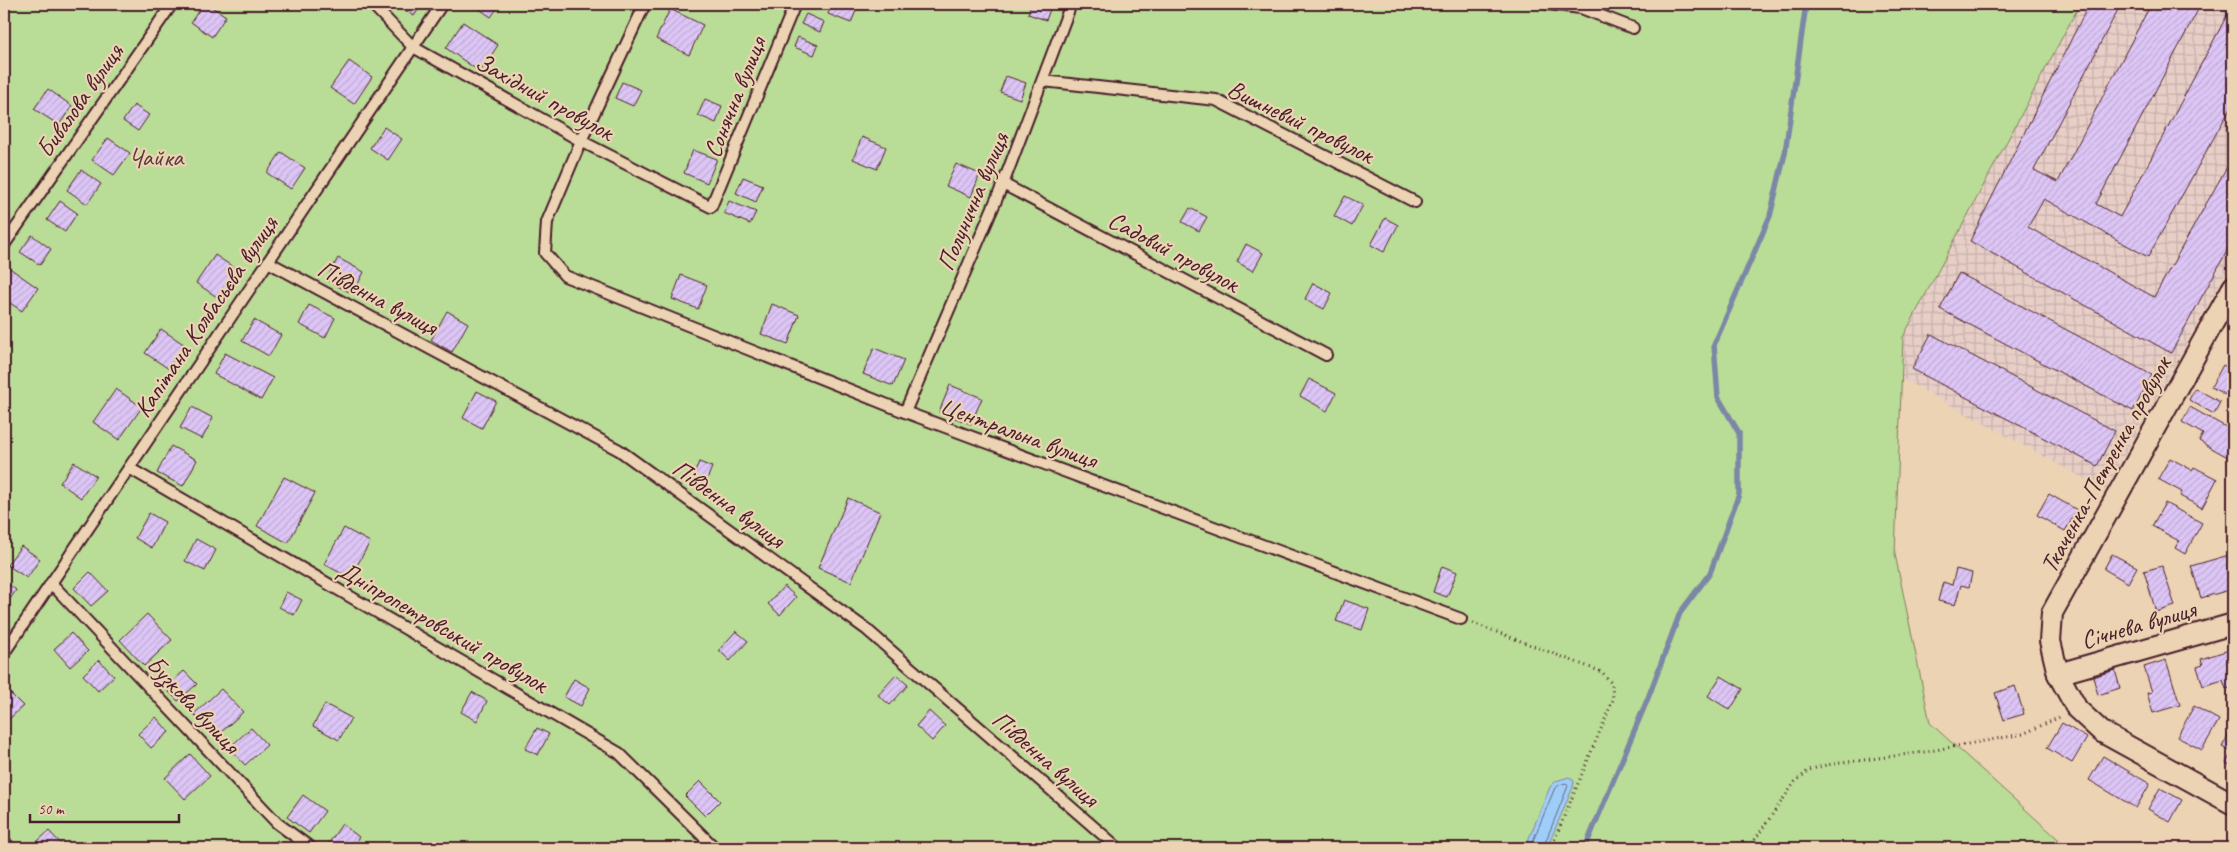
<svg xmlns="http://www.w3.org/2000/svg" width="2237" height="852" font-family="Caveat,sans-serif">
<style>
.industrial{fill:url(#industrial-grid)}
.green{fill:#b9dc96;stroke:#827e60}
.water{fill:#9ecdf9;stroke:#7c87a7}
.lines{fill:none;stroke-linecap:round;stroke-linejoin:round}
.shore{stroke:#6c657d;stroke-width:1}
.stream{stroke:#7c87a7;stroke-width:5.5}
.building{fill:url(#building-hatch);stroke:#4a1f2b}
.service-casing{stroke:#4a1f2b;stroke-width:14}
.minor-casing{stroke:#4a1f2b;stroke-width:24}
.path{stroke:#4a1f2b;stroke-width:3;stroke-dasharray:1 4;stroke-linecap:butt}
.service{stroke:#ebd3b3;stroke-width:10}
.minor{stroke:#ebd3b3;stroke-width:20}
.labels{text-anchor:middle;stroke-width:4.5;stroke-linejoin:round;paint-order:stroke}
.street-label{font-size:25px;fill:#4a1f2b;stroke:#ebd3b3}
.park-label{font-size:25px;fill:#5b3b3b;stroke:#ebd3b3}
</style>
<defs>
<pattern id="industrial-grid" width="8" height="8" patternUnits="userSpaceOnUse" patternTransform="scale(1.25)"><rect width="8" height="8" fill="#e7cfc7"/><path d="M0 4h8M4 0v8" fill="none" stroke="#c8b1ab"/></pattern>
<pattern id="building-hatch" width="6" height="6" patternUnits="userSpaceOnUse" patternTransform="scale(1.25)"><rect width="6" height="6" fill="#ddc6f6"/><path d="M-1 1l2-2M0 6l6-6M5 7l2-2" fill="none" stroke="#bfaad3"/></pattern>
</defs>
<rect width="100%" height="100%" fill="#ebd3b3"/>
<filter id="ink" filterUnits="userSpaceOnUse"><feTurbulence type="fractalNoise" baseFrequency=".02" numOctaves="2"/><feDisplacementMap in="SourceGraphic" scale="10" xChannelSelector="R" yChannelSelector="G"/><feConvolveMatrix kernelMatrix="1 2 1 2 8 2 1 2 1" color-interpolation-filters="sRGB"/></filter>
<g filter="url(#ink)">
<!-- industrial -->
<polygon class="industrial" points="2080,4 2233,4 2233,259 2105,490 1901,378 1903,337"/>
<!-- green -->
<polygon class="green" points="4,4 2080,4 1903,337 1895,554 1930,723 2068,848 4,848"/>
<!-- water -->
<polygon class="water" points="1569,777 1574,781 1573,787 1547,848 1525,848 1550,787 1556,781"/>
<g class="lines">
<!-- shore -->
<polyline class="shore" points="1530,848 1554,790 1559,785 1566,783 1568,786 1543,848"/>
<!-- stream -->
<polyline class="stream" points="1585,848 1648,698 1680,613 1710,573 1739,494 1739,433 1718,397 1714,345 1770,216 1785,153 1806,4"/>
</g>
<!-- building -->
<g class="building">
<polygon points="203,4 207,4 226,16 212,37 191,22"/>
<polygon points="396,4 422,4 414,16"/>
<polygon points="477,4 500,4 491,17 475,6"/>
<polygon points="832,4 847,4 857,8 851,23 828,14"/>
<polygon points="1031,4 1052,4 1046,20 1028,14"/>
<polygon points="2089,4 2121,4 2034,170 2058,182 2151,4 2201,4 2096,204 2120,217 2233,4 2233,103 2148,257 2044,199 2028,227 2154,297 2233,156 2233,240 2171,353 1970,241"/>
<polygon points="670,9 703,25 689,55 656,39"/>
<polygon points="806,14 824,22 820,32 801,24"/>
<polygon points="463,22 498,45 480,72 446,48"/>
<polygon points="798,37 818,45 814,55 794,47"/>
<polygon points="349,61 372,77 354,104 330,88"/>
<polygon points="1006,76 1026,83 1020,99 1000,92"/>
<polygon points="622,82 641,90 633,106 615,98"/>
<polygon points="48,89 72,106 59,125 34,109"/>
<polygon points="705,99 722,106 716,123 698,115"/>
<polygon points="134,105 149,115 138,131 123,121"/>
<polygon points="384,127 402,139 388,160 370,148"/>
<polygon points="862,137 886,147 877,169 853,159"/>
<polygon points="108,138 130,153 114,175 92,160"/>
<polygon points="693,150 717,159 707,183 684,173"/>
<polygon points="281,152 305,168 291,189 267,173"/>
<polygon points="956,164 980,174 971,197 946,186"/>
<polygon points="81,170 101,184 87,204 67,190"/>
<polygon points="743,177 763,185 756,202 736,193"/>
<polygon points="1345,196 1363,205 1352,226 1334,216"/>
<polygon points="60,201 77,213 65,232 47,220"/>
<polygon points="729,201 756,212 750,224 724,213"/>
<polygon points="1190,208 1207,217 1199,231 1182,222"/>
<polygon points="1385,218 1398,225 1384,252 1371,245"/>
<polygon points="32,235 51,249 40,265 20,252"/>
<polygon points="1246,244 1263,253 1253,271 1237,262"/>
<polygon points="215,255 239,271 220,299 196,283"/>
<polygon points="338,258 364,272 353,294 326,280"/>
<polygon points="8,267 38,288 22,311 4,299 4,272"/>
<polygon points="1959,273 2152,375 2133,411 1940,309"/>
<polygon points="681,275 707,285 698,309 672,299"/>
<polygon points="1313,283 1332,293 1324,309 1305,299"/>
<polygon points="772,304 799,315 788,344 761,334"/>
<polygon points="309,305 335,318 325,338 299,324"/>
<polygon points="447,311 468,323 452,352 431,340"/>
<polygon points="254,320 281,335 269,356 242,341"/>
<polygon points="161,329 185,345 169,369 145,353"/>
<polygon points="1931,334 2115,431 2097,466 1912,369"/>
<polygon points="874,348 904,360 893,386 863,374"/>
<polygon points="225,353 273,378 261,400 214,374"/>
<polygon points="2223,365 2233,371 2233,399 2211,387"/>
<polygon points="1309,379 1336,393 1327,411 1300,396"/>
<polygon points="950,385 982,398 971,424 939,412"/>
<polygon points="2195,388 2220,402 2214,414 2189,400"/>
<polygon points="116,389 142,407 119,440 93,422"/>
<polygon points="477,391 496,401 482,428 463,418"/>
<polygon points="192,407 213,418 202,439 180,428"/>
<polygon points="2190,407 2233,431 2233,460 2199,441 2203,434 2182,422"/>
<polygon points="171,446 197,460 183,486 157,473"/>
<polygon points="2170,458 2192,470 2194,467 2217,479 2202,508 2180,496 2182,492 2158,479"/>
<polygon points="74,462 96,476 81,498 60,483"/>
<polygon points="699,462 712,467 706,482 693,476"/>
<polygon points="284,477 315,493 288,543 257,526"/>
<polygon points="2049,494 2077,510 2065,531 2037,515"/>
<polygon points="848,498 880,512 851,582 818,568"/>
<polygon points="2165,503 2202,523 2185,554 2175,548 2179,541 2152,526"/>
<polygon points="149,513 165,522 152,548 135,538"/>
<polygon points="344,528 370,542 350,578 324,564"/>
<polygon points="196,539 216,550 205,571 185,561"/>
<polygon points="21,546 40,559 27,578 7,565"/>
<polygon points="2112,554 2137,567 2128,583 2104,569"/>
<polygon points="2229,555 2233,570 2233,589 2201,598 2191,566"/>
<polygon points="1442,566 1457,572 1447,597 1433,592"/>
<polygon points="2162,566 2175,606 2156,612 2144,571"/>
<polygon points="1956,569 1972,573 1969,587 1961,585 1955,605 1938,601 1943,582 1952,585"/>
<polygon points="90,572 108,591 91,606 74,588"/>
<polygon points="4,581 16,590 4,608"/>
<polygon points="784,586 796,597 780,615 768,604"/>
<polygon points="286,592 302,600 294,615 279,607"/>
<polygon points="1344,600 1369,609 1362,630 1336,621"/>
<polygon points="147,614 172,640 144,666 120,640"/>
<polygon points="736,631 748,641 730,661 719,650"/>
<polygon points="71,633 88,651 70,667 54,649"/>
<polygon points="2232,649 2233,687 2226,689 2223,680 2203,686 2197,667 2203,665 2201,659"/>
<polygon points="99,660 114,676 98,691 83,675"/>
<polygon points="2166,660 2180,705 2153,713 2147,693 2152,692 2144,667"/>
<polygon points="2115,670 2120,688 2098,695 2093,677"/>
<polygon points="184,671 197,684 178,701 165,688"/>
<polygon points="896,675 908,685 890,705 878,695"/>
<polygon points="1721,676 1743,689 1730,710 1708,696"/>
<polygon points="574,679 590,688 581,706 564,697"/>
<polygon points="2015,686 2024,714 2004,720 1995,693"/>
<polygon points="221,689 243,712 216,737 194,714"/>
<polygon points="7,690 23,706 4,724 4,694"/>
<polygon points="472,692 487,701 477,721 461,712"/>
<polygon points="325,704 351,718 339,740 313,726"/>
<polygon points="2194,706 2219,720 2202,750 2177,737"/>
<polygon points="929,711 945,726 932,741 916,726"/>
<polygon points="156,717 169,732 151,748 138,734"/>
<polygon points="2062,723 2087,738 2072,763 2047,748"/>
<polygon points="251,728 267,745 245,765 229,748"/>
<polygon points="537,728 549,734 538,755 525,749"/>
<polygon points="2231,730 2233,731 2233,767 2226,763 2232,752 2222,747"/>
<polygon points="190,754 210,776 185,799 165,778"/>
<polygon points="2103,756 2150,784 2136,808 2089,780"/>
<polygon points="700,781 720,801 705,816 685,796"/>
<polygon points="2160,788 2182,800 2170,822 2148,809"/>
<polygon points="303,795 325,811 309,833 287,817"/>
<polygon points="342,824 359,837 351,848 330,848 327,846"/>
<polygon points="49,831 65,848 30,848"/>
<polygon points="277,840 288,848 271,848"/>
</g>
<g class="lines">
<!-- service casing -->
<g class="service-casing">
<g id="service">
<polyline points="372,4 413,47 581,141 711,207 795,4"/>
<polyline points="645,4 581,141 547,222 545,253 565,276 905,412 1461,619"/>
<polyline points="1547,4 1581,8 1633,28"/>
<polyline points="1043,81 1216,100 1415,202"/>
<polyline points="1003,184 1326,355"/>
<polyline points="4,245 172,4"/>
<polyline points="268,262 619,450 866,629 1118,848"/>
<polyline points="905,412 1003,184 1071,4"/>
<polyline points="129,468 619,753 715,848"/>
<polyline points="51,583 277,823 311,848"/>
<polyline points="4,653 442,4"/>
<polyline points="4,841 10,848"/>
</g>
</g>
<!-- minor casing -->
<g class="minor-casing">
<g id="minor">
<polyline points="2233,287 2052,613 2050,641 2058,674 2077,709 2102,732 2233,804"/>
<polyline points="2058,674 2233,624"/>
</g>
</g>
<!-- path -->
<g class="path">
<polyline points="1473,623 1602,672 1612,684 1613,700 1551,848"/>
<polyline points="1749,848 1795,782 1809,770 1826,765 1924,752 2023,734 2060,717"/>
</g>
<!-- service -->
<use href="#service" class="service"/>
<!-- minor -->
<use href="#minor" class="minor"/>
</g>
</g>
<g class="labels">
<!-- street labels -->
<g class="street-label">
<text transform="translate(545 96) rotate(29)" y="9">Західний провулок</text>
<text transform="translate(734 97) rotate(-68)" y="9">Сонячна вулиця</text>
<text transform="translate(79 100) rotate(-55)" y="9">Бивалова вулиця</text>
<text transform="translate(1301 121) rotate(26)" y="9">Вишневий провулок</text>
<text transform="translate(972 201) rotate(-67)" y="9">Полунична вулиця</text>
<text transform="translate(1174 251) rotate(28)" y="9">Садовий провулок</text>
<text transform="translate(378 297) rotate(28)" y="9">Південна вулиця</text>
<text transform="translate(205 316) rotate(-56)" y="9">Капітана Колбасьєва вулиця</text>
<text transform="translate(1019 432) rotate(20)" y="9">Центральна вулиця</text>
<text transform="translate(2105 464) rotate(-61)" y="9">Ткаченка-Петренка провулок</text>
<text transform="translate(729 503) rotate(36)" y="9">Південна вулиця</text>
<text transform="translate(2138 624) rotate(-16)" y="9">Січнева вулиця</text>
<text transform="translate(443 626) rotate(30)" y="9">Дніпропетровський провулок</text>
<text transform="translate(194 704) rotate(47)" y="9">Бузкова вулиця</text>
<text transform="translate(1046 758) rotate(41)" y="9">Південна вулиця</text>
</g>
<!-- park labels -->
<g class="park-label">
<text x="156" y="166">Чайка</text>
</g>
</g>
<!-- margin -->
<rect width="2237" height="852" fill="none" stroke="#ebd3b3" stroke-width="20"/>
<rect x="10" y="10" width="2217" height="832" fill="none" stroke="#4a1f2b" stroke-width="2" filter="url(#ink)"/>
<!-- scale -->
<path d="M30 814v8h149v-8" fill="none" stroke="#4a1f2b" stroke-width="2.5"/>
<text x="38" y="814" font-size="15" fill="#4a1f2b" stroke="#ebd3b3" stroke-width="4" paint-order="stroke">50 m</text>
</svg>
